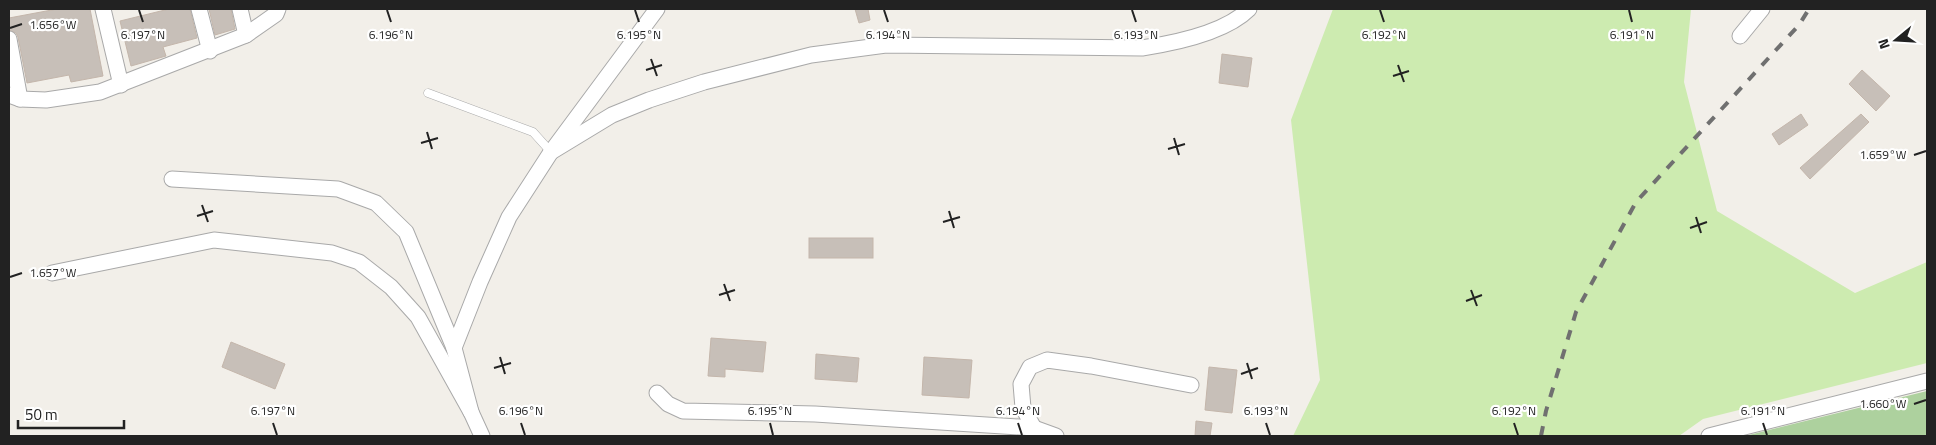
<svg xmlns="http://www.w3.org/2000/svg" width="1936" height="445" font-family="'Titillium Web',sans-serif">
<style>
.grass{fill:#cdebb0}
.forest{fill:#add19e}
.building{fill:#c7bfb8;stroke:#c4b6ab}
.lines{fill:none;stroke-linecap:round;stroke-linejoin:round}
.lane-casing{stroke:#a9a9a9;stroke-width:9}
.street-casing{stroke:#a9a9a9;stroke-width:17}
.lane{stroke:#fff;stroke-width:8}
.street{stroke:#fff;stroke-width:15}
.rail{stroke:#707070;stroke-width:4;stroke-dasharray:10 10;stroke-linecap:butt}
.ticks{fill:none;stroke:#222;stroke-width:2}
.ticks-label{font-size:12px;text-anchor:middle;fill:#222;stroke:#fff;stroke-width:4.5;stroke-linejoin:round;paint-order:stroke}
</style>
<rect width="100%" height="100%" fill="#f2efe9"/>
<!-- grass -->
<polygon class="grass" points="1333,9 1691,9 1684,82 1717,211 1855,293 1927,262 1927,363 1703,419 1679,436 1293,436 1320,380 1291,120"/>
<!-- forest -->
<polygon class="forest" points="1927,391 1927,436 1745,436"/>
<!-- building -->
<g class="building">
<polygon points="57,9 90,9 103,76 71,82 69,75 27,83 18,37 16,33 9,30 9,18"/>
<polygon points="169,9 190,9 197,38 163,47 166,56 131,66 120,21"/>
<polygon points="209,9 231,9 235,29 215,35"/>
<polygon points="855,9 868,9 870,20 859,23"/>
<polygon points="1222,54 1252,58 1248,87 1219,83"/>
<polygon points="1862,70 1890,96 1876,111 1849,84"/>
<polygon points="1801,114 1808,125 1779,145 1772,134"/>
<polygon points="1861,114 1869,122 1810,179 1800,168"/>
<rect x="809" y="238" width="64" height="20"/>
<polygon points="711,338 766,342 763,372 725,369 725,377 708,376"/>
<polygon points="231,342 285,364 275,389 222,367"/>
<polygon points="816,354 859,358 857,382 815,379"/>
<polygon points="924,357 972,360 969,398 922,395"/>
<polygon points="1209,367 1237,370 1232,413 1205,410"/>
<polygon points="1196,421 1212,423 1210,436 1195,436"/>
</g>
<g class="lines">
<!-- lane casing -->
<g class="lane-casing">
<polyline id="lane" points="428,93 533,132 551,152"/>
</g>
<!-- street casing -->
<g class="street-casing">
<g id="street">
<polyline points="103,9 121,85"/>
<polyline points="199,9 210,51"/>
<polyline points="240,9 246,35"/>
<polyline points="1740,36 1762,9"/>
<polyline points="9,39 20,99"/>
<polyline points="9,95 20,99 46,100 100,92 246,35 276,14 278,9"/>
<path d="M 551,152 L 612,115 L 649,100 L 704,82 L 811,55 L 886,45 L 1142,48 C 1175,43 1225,33 1249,9"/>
<polyline points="172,179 338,189 376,203 406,232 454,348 471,412 482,436"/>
<polyline points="52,273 214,240 332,253 359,262 391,287 418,317 471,412"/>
<polyline points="454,348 480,282 509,217 551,152 657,9"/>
<polyline points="657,393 668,404 683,411 815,414 1034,428 1056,436"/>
<polyline points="1034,428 1023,408 1021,384 1030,367 1047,360 1091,366 1191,385"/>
<polyline points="1709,436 1927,381"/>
</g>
</g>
<!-- lane -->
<use href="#lane" class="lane"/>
<!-- street -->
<use href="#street" class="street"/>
<!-- rail -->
<polyline class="rail" points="1541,436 1546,411 1576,312 1636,202 1799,25 1809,9"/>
</g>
<!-- ticks -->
<path class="ticks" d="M 139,10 L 143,22M 387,10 L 391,22M 635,10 L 639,22M 884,10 L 888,22M 1132,10 L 1136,22M 1380,10 L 1384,22M 1629,10 L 1632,22M 10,28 L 22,24M 651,59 L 657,76M 1398,65 L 1404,82M 646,70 L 662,65M 1393,76 L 1409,71M 427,132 L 432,149M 1174,138 L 1179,155M 421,143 L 438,138M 1168,149 L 1185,144M 1914,155 L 1926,151M 202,205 L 208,222M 949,211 L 954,228M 197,216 L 213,211M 1696,217 L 1701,233M 943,222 L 960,217M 1690,228 L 1707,222M 10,277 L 22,273M 724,284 L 730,301M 1471,290 L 1477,306M 719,295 L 735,290M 1466,301 L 1482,295M 500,357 L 505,374M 1247,363 L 1252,379M 494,368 L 511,363M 1241,374 L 1258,368M 1914,404 L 1926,400M 273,423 L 277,435M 521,423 L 525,435M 770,423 L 773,435M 1018,423 L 1022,435M 1266,423 L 1270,435M 1514,423 L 1518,435M 1763,423 L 1767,435"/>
<g class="ticks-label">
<text x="53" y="29">1.656°W</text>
<text x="143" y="39">6.197°N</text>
<text x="391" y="39">6.196°N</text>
<text x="639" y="39">6.195°N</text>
<text x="888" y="39">6.194°N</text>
<text x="1136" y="39">6.193°N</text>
<text x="1384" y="39">6.192°N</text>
<text x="1632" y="39">6.191°N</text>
<text x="1883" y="159">1.659°W</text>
<text x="53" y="277">1.657°W</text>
<text x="1883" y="408">1.660°W</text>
<text x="273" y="415">6.197°N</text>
<text x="521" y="415">6.196°N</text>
<text x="770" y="415">6.195°N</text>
<text x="1018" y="415">6.194°N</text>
<text x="1266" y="415">6.193°N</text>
<text x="1514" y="415">6.192°N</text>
<text x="1763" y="415">6.191°N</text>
</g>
<!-- border -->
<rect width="1936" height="445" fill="none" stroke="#222222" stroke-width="20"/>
<!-- north arrow -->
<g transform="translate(1896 40) rotate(252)" stroke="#ffffff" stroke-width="4" paint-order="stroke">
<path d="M0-4L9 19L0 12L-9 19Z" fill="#222222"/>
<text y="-8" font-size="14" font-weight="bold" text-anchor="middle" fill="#222222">N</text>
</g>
<!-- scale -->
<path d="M18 420v8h106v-8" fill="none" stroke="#222222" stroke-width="2.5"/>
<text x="25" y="420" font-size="15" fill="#222222" stroke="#ffffff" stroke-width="4" paint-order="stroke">50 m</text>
</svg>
